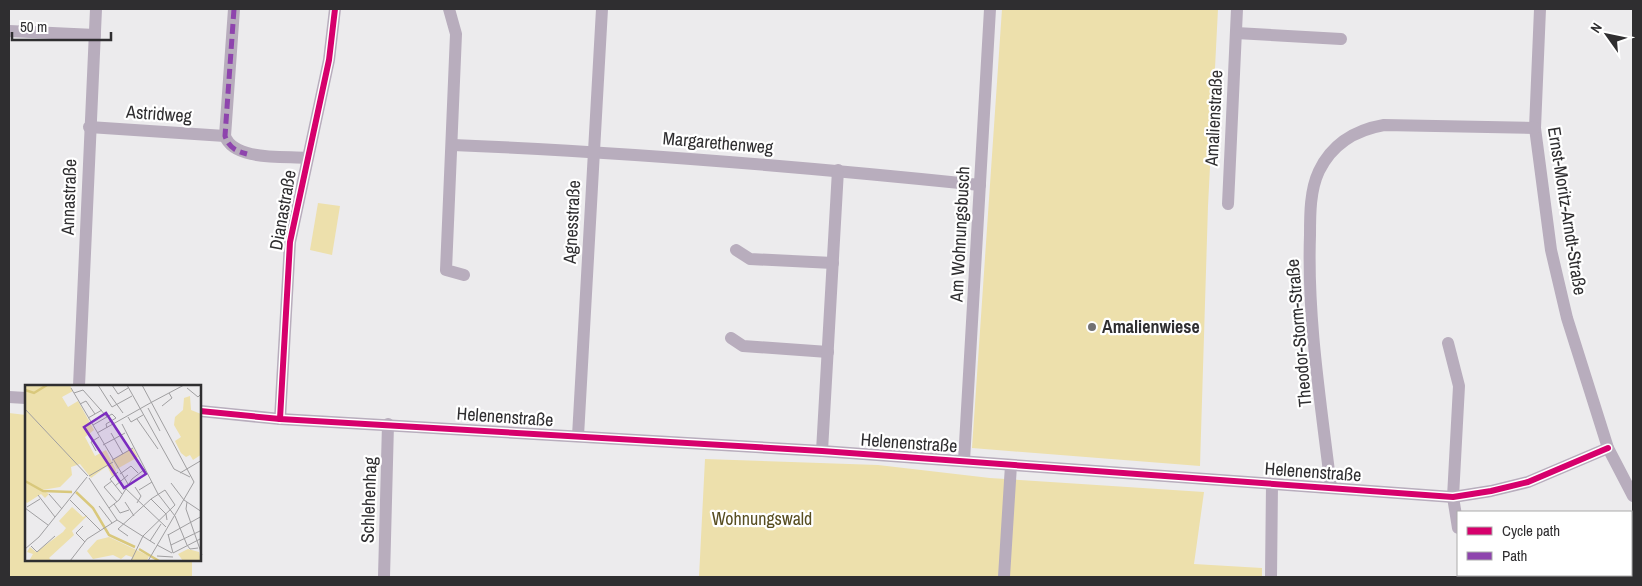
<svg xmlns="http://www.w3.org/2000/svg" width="1642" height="586" font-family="'Archivo Narrow',sans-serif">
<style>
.green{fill:#ede0ac}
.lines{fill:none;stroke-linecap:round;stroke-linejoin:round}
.street{stroke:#b8adbd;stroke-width:12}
.quiet{stroke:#8e44ad;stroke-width:5;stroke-dasharray:10 5;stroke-linecap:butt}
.cycleway-casing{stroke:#fff;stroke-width:9}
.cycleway{stroke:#d6006c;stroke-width:6}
.poi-dot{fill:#717072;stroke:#fff;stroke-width:2}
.labels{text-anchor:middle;stroke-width:4.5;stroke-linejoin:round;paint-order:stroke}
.street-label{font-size:18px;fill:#2f2e30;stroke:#fff}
.poi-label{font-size:18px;font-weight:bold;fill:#2f2e30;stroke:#fff;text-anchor:start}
.park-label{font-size:18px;fill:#584e22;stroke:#fff}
.inset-river{fill:none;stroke:#d9c87c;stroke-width:2.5}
.inset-road{fill:none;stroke:#a09fa1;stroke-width:1}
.view{fill:#7b2cbf;fill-opacity:0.15;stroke:#7b2cbf;stroke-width:2.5}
.inset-edge{fill:none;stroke:#2f2e30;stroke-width:2.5}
</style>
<rect width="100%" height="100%" fill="#ecebed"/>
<!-- green -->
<g class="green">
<polygon points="1002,9 1218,9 1208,206 1200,466 972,448"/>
<polygon points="318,203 340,206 332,255 310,250"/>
<polygon points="9,413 26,415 26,560 192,560 192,577 9,577"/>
<polygon points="705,459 878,465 990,478 1204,492 1194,564 1262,568 1262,577 699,577"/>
</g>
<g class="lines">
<!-- street -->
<g class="street">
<path d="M 234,9 L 225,136 C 234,161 284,156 307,158"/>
<polyline points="449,9 456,34 446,270 464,275"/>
<polyline points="1540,9 1535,128 1551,250 1567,318 1608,448 1633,496"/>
<polyline points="9,31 95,35"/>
<polyline points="1236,33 1341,39"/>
<polyline points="89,127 225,136"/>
<path d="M 453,145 C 629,152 805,167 980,185"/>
<polyline points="1228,204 1237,9"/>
<polyline points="736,250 750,259 833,263"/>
<polyline points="731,338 743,346 828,352"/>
<polyline points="1448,343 1459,386 1453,497 1458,528"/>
<polyline points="79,386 96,9"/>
<polyline points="9,397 26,398"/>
<polyline points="200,411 280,419 822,451 1453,497 1491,491 1528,482 1608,448"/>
<polyline points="280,419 290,242 329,60 335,9"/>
<polyline points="578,436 602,9"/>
<polyline points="822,451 838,170"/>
<polyline points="964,461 990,9"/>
<path d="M 1331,488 C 1321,404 1307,319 1310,235 C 1310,214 1310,190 1319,171 C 1332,144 1355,130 1384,125 L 1535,128"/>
<polyline points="1470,575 1470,577"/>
<polyline points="384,577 388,424"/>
<polyline points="1004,577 1011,465"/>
<polyline points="1271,577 1272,484"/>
</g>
<!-- quiet -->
<path class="quiet" d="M 234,9 L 225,136 C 229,148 236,151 247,154"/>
<!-- cycleway casing -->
<g class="cycleway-casing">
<g id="cycleway">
<polyline points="200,411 280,419 822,451 1453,497 1491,491 1528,482 1608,448"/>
<polyline points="280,419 290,242 329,60 335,9"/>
</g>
</g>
<!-- cycleway -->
<use href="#cycleway" class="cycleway"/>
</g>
<!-- markers -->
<circle class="poi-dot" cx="1092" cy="327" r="5"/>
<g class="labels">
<!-- street labels -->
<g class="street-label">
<text transform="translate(159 114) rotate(4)" y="6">Astridweg</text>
<text transform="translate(1214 118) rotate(-87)" y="6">Amalienstraße</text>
<text transform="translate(718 143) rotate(5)" y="6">Margarethenweg</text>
<text transform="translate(69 197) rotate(-88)" y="6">Annastraße</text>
<text transform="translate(283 210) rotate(-80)" y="6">Dianastraße</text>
<text transform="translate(1567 211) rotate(81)" y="6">Ernst-Moritz-Arndt-Straße</text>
<text transform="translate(572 222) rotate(-87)" y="6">Agnesstraße</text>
<text transform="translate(960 234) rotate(-87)" y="6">Am Wohnungsbusch</text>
<text transform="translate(1299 333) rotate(-95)" y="6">Theodor-Storm-Straße</text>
<text transform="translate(505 417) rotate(4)" y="6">Helenenstraße</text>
<text transform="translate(909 443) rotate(4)" y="6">Helenenstraße</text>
<text transform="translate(1313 472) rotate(4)" y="6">Helenenstraße</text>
<text transform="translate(369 500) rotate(-88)" y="6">Schlehenhag</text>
</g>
<!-- poi labels -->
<g class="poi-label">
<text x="1102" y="333">Amalienwiese</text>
</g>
<!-- park labels -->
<g class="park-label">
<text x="762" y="525">Wohnungswald</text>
</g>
</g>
<!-- overview -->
<g transform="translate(25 385)">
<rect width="176" height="176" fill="#ecebed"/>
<path d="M 0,0 L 45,0 L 48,6 L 37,12 L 43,22 L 53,16 L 69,45 L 60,52 L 70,71 L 81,65 L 91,85 L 90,89 L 87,91 L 82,81 L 66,93 L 55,79 L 46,82 L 47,90 L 35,102 L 17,105 L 24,109 L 20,113 L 16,109 L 2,118 L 0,116 ZM 165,11 L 166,25 L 176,29 L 177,40 L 177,69 L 168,75 L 165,70 L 161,72 L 156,68 L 150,56 L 156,52 L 149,40 L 150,32 L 158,25 L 159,13 ZM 108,63 L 113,72 L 92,84 L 87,75 ZM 47,122 L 58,132 L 63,130 L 47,146 L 49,150 L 24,173 L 27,176 L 4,176 L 8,169 L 2,167 L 5,162 L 11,167 L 38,147 L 41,143 L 34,136 ZM 84,152 L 124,171 L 122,176 L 106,176 L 107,172 L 101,170 L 96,174 L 88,170 L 68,174 L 62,166 L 72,155 ZM 163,164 L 174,167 L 176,176 L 158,176 L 153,169 Z" fill="#ede0ac"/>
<path class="inset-river" d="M 0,5 L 9,8 L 22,0M 0,96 L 18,106 L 47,107M 51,107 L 68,123 L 84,150 L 110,162M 114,164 L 134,176"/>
<path class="inset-road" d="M 73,0 L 87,22 L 107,11M 87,0 L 93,9 L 103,3M 102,0 L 149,84 L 165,92M 117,0 L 169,97 L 123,176M 46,3 L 103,99M 162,3 L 173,12 L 177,8M 49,8 L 58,5 L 82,32M 85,10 L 98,28M 127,17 L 159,0M 55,19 L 61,16 L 70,29M 137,21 L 147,13 L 144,8M 123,23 L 135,46M 0,24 L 63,91M 103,32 L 106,37 L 118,30M 63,33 L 77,25M 112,34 L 133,64M 97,39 L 133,109 L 150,131 L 162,160 L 165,164 L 173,163M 68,40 L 87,29 L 91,33 L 81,39 L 82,43M 72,48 L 127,17M 86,48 L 98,69M 78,60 L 100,48M 71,66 L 66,57 L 74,52M 87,75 L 108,63M 93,87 L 85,94 L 97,109M 155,88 L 177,75M 95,89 L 106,81 L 113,88M 64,91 L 88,77M 64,93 L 92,135 L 130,159M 87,96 L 79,102 L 92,117M 146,98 L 159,115M 90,101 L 103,90M 110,102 L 116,111 L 112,118M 100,103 L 141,142M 114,105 L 127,97M 24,109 L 37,124M 13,110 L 30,132M 126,114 L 141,129 L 142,135M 45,115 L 76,146M 159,115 L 177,127M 100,117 L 109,131M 162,117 L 161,124 L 177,170M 89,119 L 95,128 L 104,125M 74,121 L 87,138M 2,122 L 15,114M 0,123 L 23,140M 84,123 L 94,115 L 107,94 L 120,84M 58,141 L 51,148 L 60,157M 143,149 L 148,168M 143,150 L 177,131M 103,151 L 93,144 L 126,114 L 140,105 L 150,120 L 118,151M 125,156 L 136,139M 132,160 L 147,168M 146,160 L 177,145M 6,161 L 12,167 L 30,151M 0,164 L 14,152 L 62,92M 148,168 L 177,153M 132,171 L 148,172M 45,176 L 62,154 L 92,135M 106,176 L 118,151"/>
<path class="view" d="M 81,28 L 121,89 L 99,103 L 59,42 Z"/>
<rect width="176" height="176" class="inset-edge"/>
</g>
<!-- border -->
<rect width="1642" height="586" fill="none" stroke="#2f2e30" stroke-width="20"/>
<!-- legend -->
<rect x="1457" y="511" width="175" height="65" fill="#ffffff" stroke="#acabac"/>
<rect x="1467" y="527" width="25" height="8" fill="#d6006c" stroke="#acabac"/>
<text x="1502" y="536" font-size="15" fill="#2f2e30">Cycle path</text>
<rect x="1467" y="552" width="25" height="8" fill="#8e44ad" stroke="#acabac"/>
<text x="1502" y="561" font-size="15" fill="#2f2e30">Path</text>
<!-- north arrow -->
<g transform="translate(1607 35) rotate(303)" stroke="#ffffff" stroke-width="4" paint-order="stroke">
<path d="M0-4L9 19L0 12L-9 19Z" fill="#2f2e30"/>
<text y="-8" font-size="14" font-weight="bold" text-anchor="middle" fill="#2f2e30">N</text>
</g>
<!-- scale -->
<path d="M12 32v8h99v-8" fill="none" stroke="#2f2e30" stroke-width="2.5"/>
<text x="20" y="32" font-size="15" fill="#2f2e30" stroke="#ffffff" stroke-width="4" paint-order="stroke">50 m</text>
</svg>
